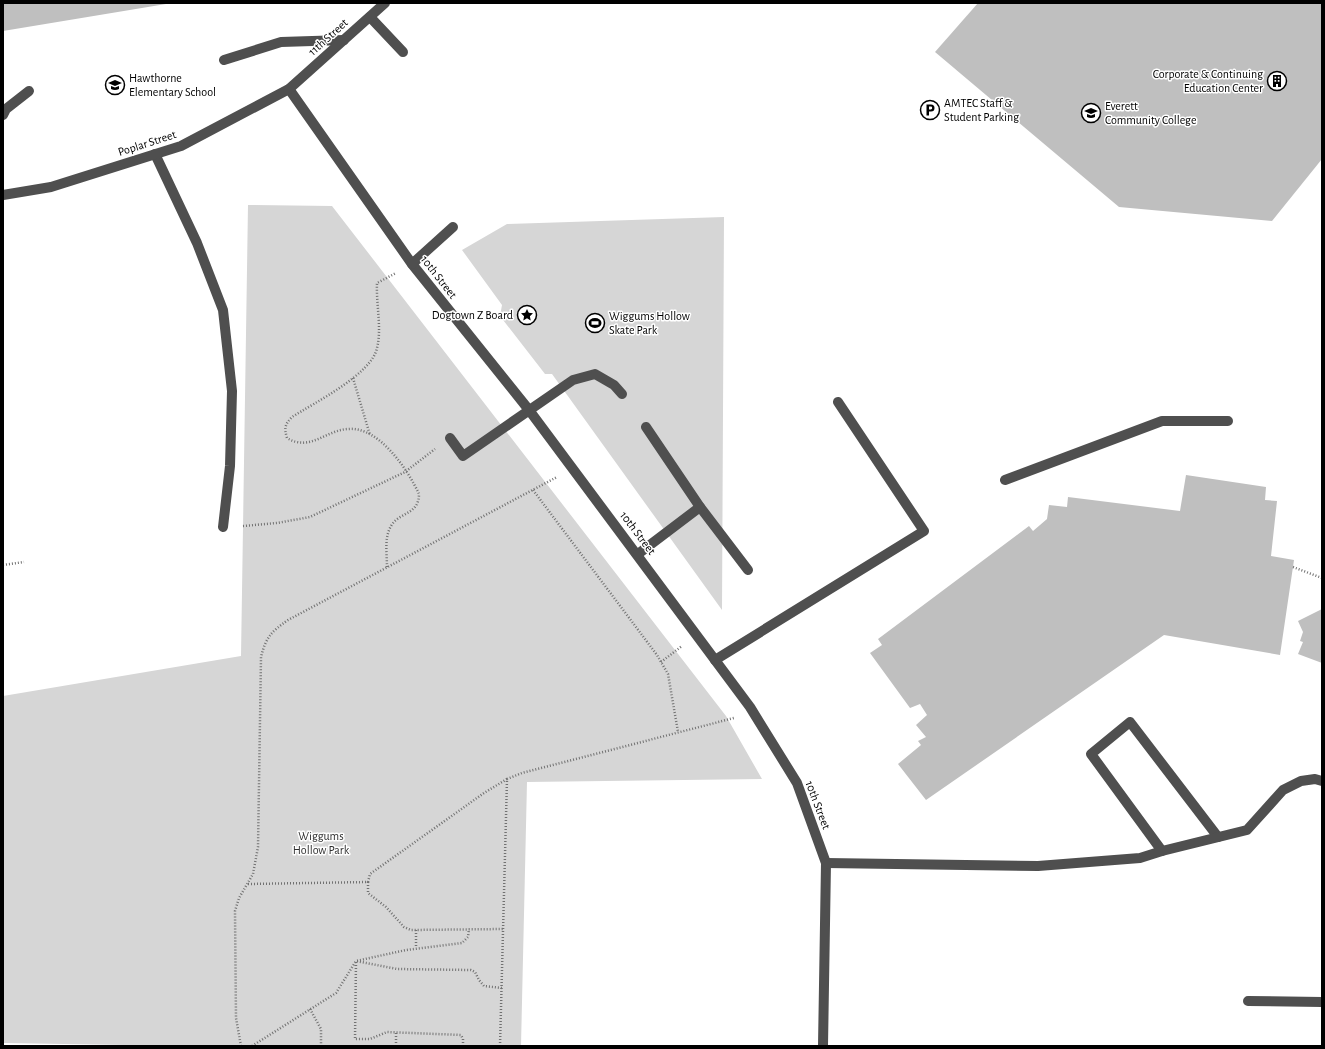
<svg xmlns="http://www.w3.org/2000/svg" width="1325" height="1049" font-family="'Alegreya Sans',sans-serif">
<style>
.green{fill:#d6d6d6}
.building{fill:#bfbfbf}
.lines{fill:none;stroke-linecap:round;stroke-linejoin:round}
.path{stroke:#717171;stroke-width:2.5;stroke-dasharray:1 2;stroke-linecap:butt}
.minor{stroke:#4f4f4f;stroke-width:10}
.labels{text-anchor:middle;stroke-width:3;stroke-linejoin:round;paint-order:stroke}
.street-label{font-size:12px;fill:#000;stroke:#fff}
.poi-label{font-size:12px;fill:#000;stroke:#fff;text-anchor:start}
.park-label{font-size:12px;fill:#2d2d2d;stroke:#fff}
</style>
<rect width="100%" height="100%" fill="#fff"/>
<!-- green -->
<g class="green">
<polygon points="248,205 332,206 726,716 762,779 527,782 521,1046 185,1046 3,1043 3,696 241,656"/>
<polygon points="724,217 722,610 552,374 545,374 500,316 502,305 462,250 507,224"/>
</g>
<!-- building -->
<g class="building">
<polygon points="3,3 166,3 166,4 3,31"/>
<polygon points="978,3 1322,3 1322,159 1272,221 1119,207 935,52"/>
<polygon points="1186,475 1266,487 1265,500 1277,501 1271,556 1294,560 1280,655 1164,635 926,800 898,764 921,745 918,741 926,737 916,725 927,715 920,704 910,708 870,653 882,645 878,639 1029,526 1033,531 1047,519 1049,505 1067,507 1068,497 1180,511"/>
<polygon points="1322,609 1322,663 1298,654 1303,642 1300,641 1303,632 1298,621"/>
</g>
<g class="lines">
<!-- path -->
<g class="path">
<polyline points="353,378 370,435"/>
<polyline points="533,490 657,655 668,674 678,732"/>
<polyline points="243,526 277,523 310,517 405,472 435,449"/>
<polyline points="3,565 24,562"/>
<path d="M 387,567 C 387,554 384,538 391,526 C 399,512 419,515 419,494 C 408,470 379,426 348,429 C 326,430 310,452 287,438 C 284,428 285,424 292,417 C 314,403 372,374 377,348 C 382,329 376,304 377,283 L 396,273"/>
<polyline points="1293,567 1322,578"/>
<polyline points="661,662 682,646"/>
<polyline points="368,882 368,893 386,907 404,927 411,930 503,929"/>
<polyline points="248,884 368,882 370,874 484,793 507,779"/>
<polyline points="416,930 416,948"/>
<polyline points="310,1009 321,1029 321,1046"/>
<path d="M 241,1046 L 236,1018 L 235,911 L 239,898 L 253,874 L 258,847 L 261,657 C 266,637 271,632 288,620 L 557,477"/>
<polyline points="252,1046 336,993 356,961 397,969 471,970 475,972 479,980 484,986 502,988"/>
<polyline points="396,1046 396,1033"/>
<polyline points="463,1046 463,1039 461,1035 387,1032 370,1039 355,1039 356,961 406,950 462,943 468,937 469,929"/>
<polyline points="500,1046 507,779 522,773 734,718"/>
</g>
<!-- minor -->
<g class="minor">
<polyline points="370,17 403,52"/>
<polyline points="224,60 281,42 344,40"/>
<polyline points="289,89 412,264 529,410 750,707 797,783 826,863 823,1046"/>
<polyline points="3,115 6,109 29,91"/>
<polyline points="155,154 197,243 223,310 232,391 230,466 223,527"/>
<polyline points="3,195 51,187 181,146 289,89 385,3"/>
<polyline points="412,264 453,227"/>
<polyline points="646,427 700,507 748,570"/>
<polyline points="450,438 463,456 573,380 595,374 614,385 622,394"/>
<polyline points="1005,480 1162,421 1228,421"/>
<polyline points="638,554 700,507"/>
<polyline points="715,660 924,531 838,402"/>
<polyline points="1162,851 1091,754 1130,722 1218,837"/>
<polyline points="826,863 1038,866 1140,858 1162,851 1247,830 1283,790 1301,781 1315,779 1322,781"/>
<polyline points="1248,1001 1322,1002"/>
</g>
</g>
<!-- icons -->
<defs>
<g id="building-ring" transform="scale(1)"><circle r="9.5" fill="#fff" stroke="#000" stroke-width="1.5"/><path d="M-4-6H4V6H1V3H-1V6H-4ZM-2.5-4.3h1.7v1.8h-1.7ZM.8-4.3h1.7v1.8H.8ZM-2.5-1h1.7V.8h-1.7ZM.8-1h1.7V.8H.8Z" fill="#000"/></g>
<g id="school-ring" transform="scale(1)"><circle r="9.5" fill="#fff" stroke="#000" stroke-width="1.5"/><path d="M0-5L7-2L0 1L-7-2ZM-4 1L0 2.5L4 1V4Q0 6-4 4Z" fill="#000"/></g>
<g id="parking-ring" transform="scale(1)"><circle r="9.5" fill="#fff" stroke="#000" stroke-width="1.5"/><path d="M-3.5-5.5H1a3.5 3.5 0 0 1 0 7H-1V5.5H-3.5ZM-1-3.4V-.6H.8a1.4 1.4 0 0 0 0-2.8Z" fill="#000"/></g>
<g id="university-ring" transform="scale(1)"><circle r="9.5" fill="#fff" stroke="#000" stroke-width="1.5"/><path d="M0-5L7-2L0 1L-7-2ZM-4 1L0 2.5L4 1V4Q0 6-4 4Z" fill="#000"/></g>
<g id="sight-ring" transform="scale(1)"><circle r="9.5" fill="#fff" stroke="#000" stroke-width="1.5"/><path d="M0-6L1.8-2.2L6-1.7L2.9 1.2L3.7 5.4L0 3.3L-3.7 5.4L-2.9 1.2L-6-1.7L-1.8-2.2Z" fill="#000"/></g>
<g id="stadium-ring" transform="scale(1)"><circle r="9.5" fill="#fff" stroke="#000" stroke-width="1.5"/><path d="M0-5a6.5 5 0 1 0 0 10a6.5 5 0 1 0 0-10ZM-3.5-1.8h7v3.6h-7Z" fill="#000"/></g>
</defs>
<g fill-rule="evenodd">
<use href="#building-ring" x="1277" y="81"/>
<use href="#school-ring" x="115" y="85"/>
<use href="#parking-ring" x="930" y="110"/>
<use href="#university-ring" x="1091" y="113"/>
<use href="#sight-ring" x="527" y="315"/>
<use href="#stadium-ring" x="595" y="323"/>
</g>
<g class="labels">
<!-- street labels -->
<g class="street-label">
<text transform="translate(328 37) rotate(-42)" y="4">11th Street</text>
<text transform="translate(147 143) rotate(-18)" y="4">Poplar Street</text>
<text transform="translate(439 277) rotate(52)" y="4">10th Street</text>
<text transform="translate(638 533) rotate(53)" y="4">10th Street</text>
<text transform="translate(818 805) rotate(69)" y="4">10th Street</text>
</g>
<!-- poi labels -->
<g class="poi-label">
<text x="1263" y="78" text-anchor="end">Corporate &amp; Continuing<tspan x="1263" dy="14">Education Center</tspan></text>
<text x="129" y="82">Hawthorne<tspan x="129" dy="14">Elementary School</tspan></text>
<text x="944" y="107">AMTEC Staff &amp;<tspan x="944" dy="14">Student Parking</tspan></text>
<text x="1105" y="110">Everett<tspan x="1105" dy="14">Community College</tspan></text>
<text x="513" y="319" text-anchor="end">Dogtown Z Board</text>
<text x="609" y="320">Wiggums Hollow<tspan x="609" dy="14">Skate Park</tspan></text>
</g>
<!-- park labels -->
<g class="park-label">
<text x="321" y="840">Wiggums<tspan x="321" dy="14">Hollow Park</tspan></text>
</g>
</g>
<!-- border -->
<rect width="1325" height="1049" fill="none" stroke="#000000" stroke-width="8"/>
</svg>
